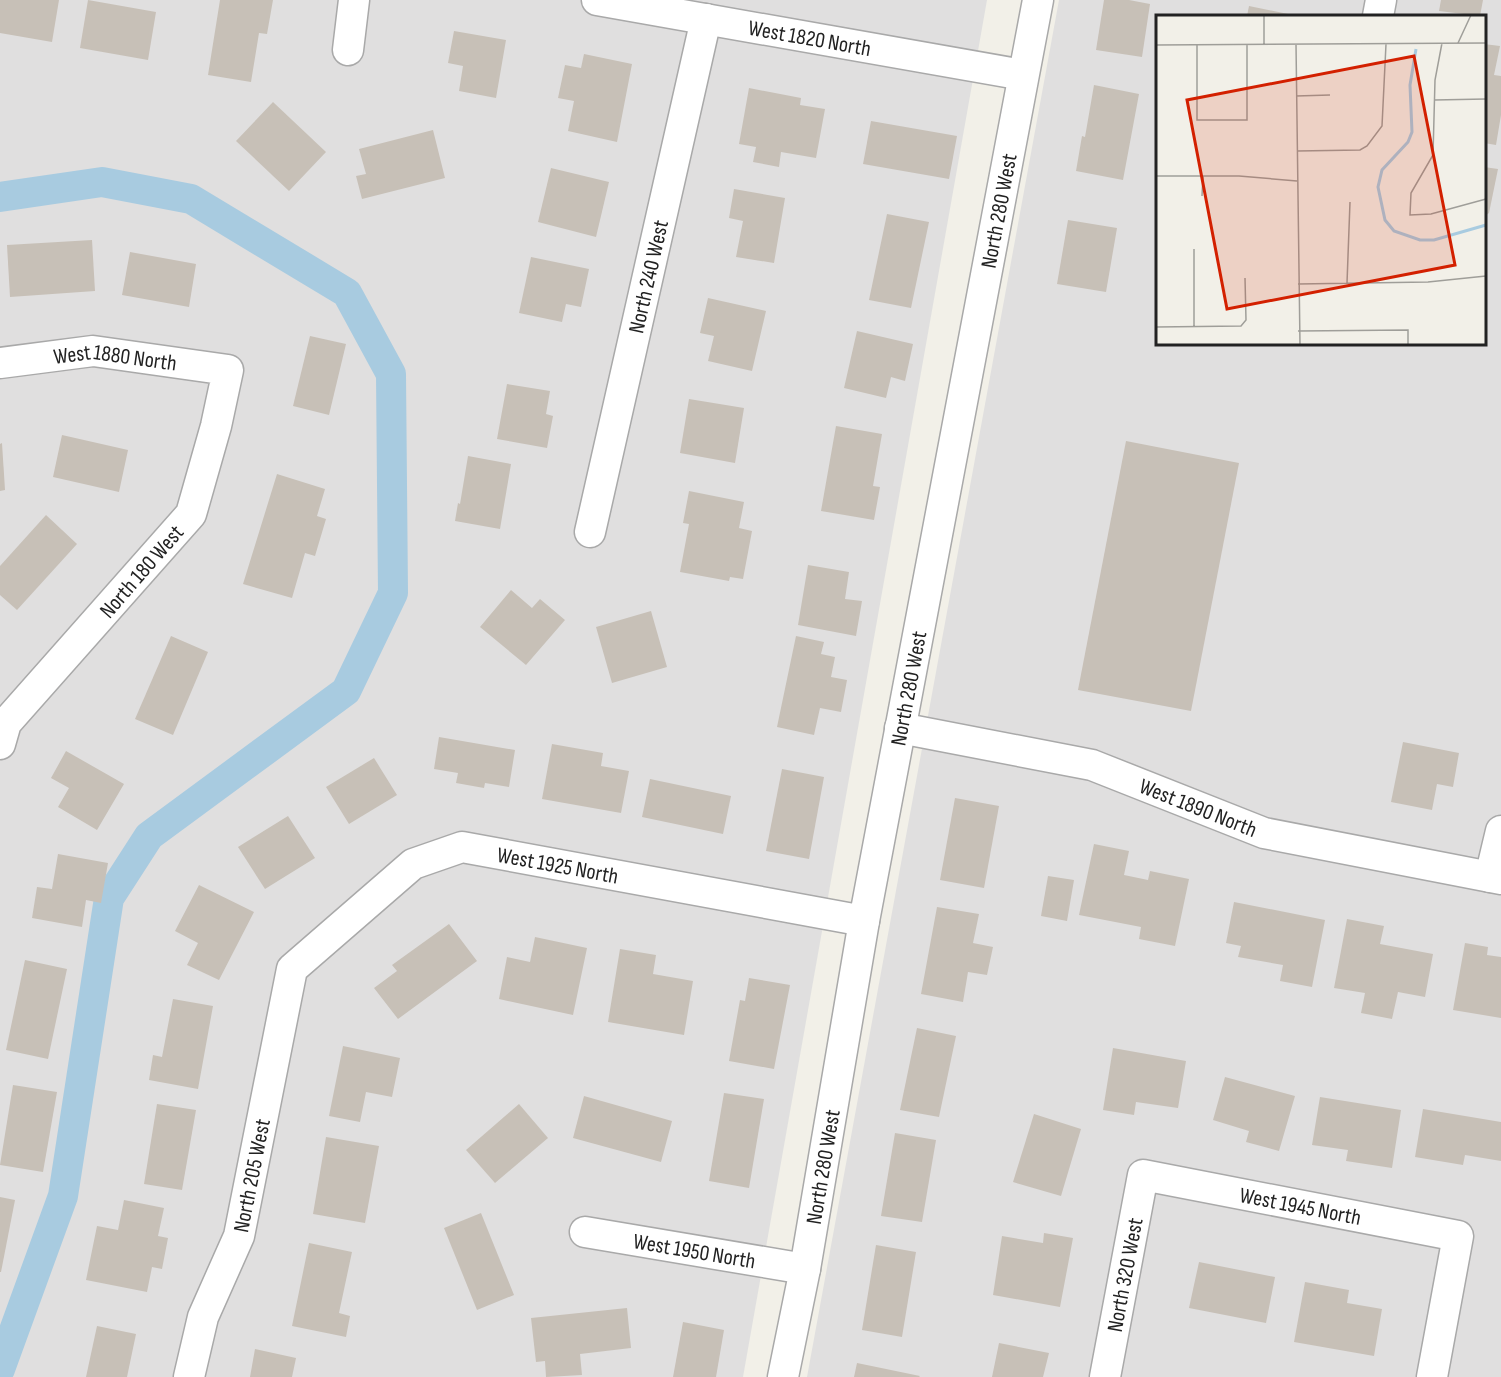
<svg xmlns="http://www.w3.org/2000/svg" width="1501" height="1377" font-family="'Sofia Sans Condensed',sans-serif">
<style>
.residential{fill:#e0dfdf;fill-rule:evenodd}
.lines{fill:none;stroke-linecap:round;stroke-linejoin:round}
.canal{stroke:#a8cbe0;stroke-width:30}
.building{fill:#c7c0b7}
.minor-casing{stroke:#a9a9a9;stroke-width:33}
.minor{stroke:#fff;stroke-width:30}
.labels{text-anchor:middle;stroke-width:5;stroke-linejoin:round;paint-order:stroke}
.street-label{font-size:22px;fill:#222;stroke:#fff}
.inset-river{fill:none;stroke:#a8cbe0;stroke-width:3}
.inset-road{fill:none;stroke:#9f9e99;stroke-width:1.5}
.view{fill:#d32000;fill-opacity:0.15;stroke:#d32000;stroke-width:3}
.inset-edge{fill:none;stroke:#222;stroke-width:3}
</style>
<rect width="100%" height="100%" fill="#f2f0e8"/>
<!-- residential -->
<g class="residential">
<polygon points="0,0 987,0 743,1377 0,1377"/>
<path d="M 1059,0 L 1501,0 L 1501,1377 L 807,1377 ZM 1158,16 L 1484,16 L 1484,344 L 1158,344 Z"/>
</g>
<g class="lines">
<!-- canal -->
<polyline class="canal" points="0,197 102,182 191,199 347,293 391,374 393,593 346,691 149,836 109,898 63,1196 0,1369"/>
</g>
<!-- building -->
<g class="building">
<polygon points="0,0 59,0 52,42 0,33"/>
<polygon points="88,0 156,12 148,60 80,48"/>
<polygon points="220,0 273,0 267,34 259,33 251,82 208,75"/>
<polygon points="1104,0 1129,0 1150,4 1142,57 1096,50"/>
<polygon points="1441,0 1483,0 1480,16 1439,11"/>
<polygon points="1249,6 1293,15 1293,16 1247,16"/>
<polygon points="454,31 506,40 496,98 459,91 463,66 448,63"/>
<polygon points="1484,44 1500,46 1494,75 1501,76 1501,115 1496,145 1484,143"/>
<polygon points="584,54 632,64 617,142 568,131 574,101 558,98 565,65 581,68"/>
<polygon points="1094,85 1139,94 1123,180 1076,171 1082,136 1085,137"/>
<polygon points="749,88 801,98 800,105 825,109 816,158 781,152 779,167 753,162 756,147 739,144"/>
<polygon points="273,102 326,152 289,191 236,141"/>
<polygon points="871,121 957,136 949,179 863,164"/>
<polygon points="433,130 445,178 362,199 356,176 366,174 359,149"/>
<polygon points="1484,167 1498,169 1489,213 1484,217"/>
<polygon points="551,168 609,182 596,237 538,222"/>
<polygon points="734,189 785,198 774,263 736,257 743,221 729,218"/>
<polygon points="887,214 929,222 911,308 869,300"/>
<polygon points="1068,220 1117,228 1106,292 1057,284"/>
<polygon points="92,240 95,291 10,297 7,245"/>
<polygon points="130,252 196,264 189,307 122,295"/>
<polygon points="531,257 589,269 581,307 566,304 562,322 519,313"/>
<polygon points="708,298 766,311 752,371 708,361 714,336 700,333"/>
<polygon points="857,331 913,344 905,381 891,377 886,398 844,388"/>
<polygon points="310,336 346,344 329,415 293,406"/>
<polygon points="507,384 550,391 546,414 553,416 547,448 497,439"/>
<polygon points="689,399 744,408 735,463 680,453"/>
<polygon points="836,426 882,434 873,486 880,487 874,520 821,511"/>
<polygon points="62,435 128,450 119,492 53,477"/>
<polygon points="1126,441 1239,463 1191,711 1078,690"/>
<polygon points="2,443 5,490 0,491 0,444"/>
<polygon points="468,456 511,464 500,529 455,521 458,503 460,504"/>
<polygon points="277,474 325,489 317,516 326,519 315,556 305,553 292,598 243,584"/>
<polygon points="689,491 744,502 739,528 752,531 743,579 730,577 729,581 680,572 689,524 683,523"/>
<polygon points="46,515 77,544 17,610 0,595 0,566"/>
<polygon points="808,565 849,572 845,599 862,601 856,636 798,625"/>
<polygon points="511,590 532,608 540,599 565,620 526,665 480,627"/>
<polygon points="651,611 667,667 612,683 596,627"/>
<polygon points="171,636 208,652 173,735 135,719"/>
<polygon points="796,636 824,642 821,654 835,657 831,677 847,680 841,712 820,708 814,735 777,727"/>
<polygon points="439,737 515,750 509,787 485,783 484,788 456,783 458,773 434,769"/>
<polygon points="1403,742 1459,753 1453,787 1437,784 1432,810 1391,802"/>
<polygon points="552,744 603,753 601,766 629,771 621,813 542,799"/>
<polygon points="66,751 124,784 97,830 58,807 69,788 51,778"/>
<polygon points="374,758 397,795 349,824 326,787"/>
<polygon points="782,769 824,777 809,859 766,851"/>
<polygon points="650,779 731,796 723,834 642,817"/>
<polygon points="955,798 999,806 984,888 940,880"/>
<polygon points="288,816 315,858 265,889 238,847"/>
<polygon points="1094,844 1129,851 1124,875 1148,880 1150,871 1189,879 1175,946 1139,939 1141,927 1079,915"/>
<polygon points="58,854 108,863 101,903 86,900 82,927 32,918 37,887 52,889"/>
<polygon points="1048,876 1074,880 1067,921 1041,916"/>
<polygon points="199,885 254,912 219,980 187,965 198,943 175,931"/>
<polygon points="1234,902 1325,920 1312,987 1280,981 1283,965 1238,957 1241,946 1226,943"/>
<polygon points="937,907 979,914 973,943 993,947 987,975 968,972 963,1002 921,994"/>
<polygon points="1347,919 1384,926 1380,944 1433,954 1425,997 1398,992 1392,1019 1361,1013 1365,993 1334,988"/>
<polygon points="449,924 477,961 398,1019 374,988 397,971 392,965"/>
<polygon points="535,937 587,948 573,1015 499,999 507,957 530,962"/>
<polygon points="1465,943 1488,947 1487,955 1501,957 1501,1018 1453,1010"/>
<polygon points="620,949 656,955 653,974 693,981 684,1035 608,1022"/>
<polygon points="25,960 67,969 48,1059 6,1050"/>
<polygon points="749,978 790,985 774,1069 729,1061 740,1000 745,1001"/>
<polygon points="173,999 213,1006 198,1089 149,1080 153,1055 162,1057"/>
<polygon points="917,1028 956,1036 939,1117 900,1110"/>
<polygon points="343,1046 400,1058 392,1097 366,1092 360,1122 329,1116"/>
<polygon points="1113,1048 1186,1061 1178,1108 1136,1102 1134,1115 1103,1110"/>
<polygon points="1225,1077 1295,1096 1279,1151 1246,1142 1249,1131 1213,1120"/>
<polygon points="13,1085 57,1092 43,1172 0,1165"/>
<polygon points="724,1093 764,1099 749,1188 709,1181"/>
<polygon points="584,1096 672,1121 661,1162 573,1138"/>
<polygon points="1320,1097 1401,1110 1392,1168 1346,1161 1348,1150 1312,1145"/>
<polygon points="157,1104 196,1110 182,1190 144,1184"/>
<polygon points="519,1104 548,1138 495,1183 466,1150"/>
<polygon points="1423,1109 1501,1122 1501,1161 1465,1155 1463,1165 1415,1157"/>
<polygon points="1034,1114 1081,1129 1061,1196 1013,1182"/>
<polygon points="895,1133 936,1140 922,1222 881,1216"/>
<polygon points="326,1137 379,1146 365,1223 313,1214"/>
<polygon points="0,1197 15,1200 1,1272 0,1272"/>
<polygon points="124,1200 164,1208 158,1236 168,1238 162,1269 152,1267 147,1292 86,1280 97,1226 118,1230"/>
<polygon points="481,1213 514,1295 477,1310 444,1228"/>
<polygon points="1044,1233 1073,1238 1060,1307 993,1295 1002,1236 1043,1243"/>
<polygon points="309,1243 352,1252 339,1313 350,1316 346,1337 292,1326"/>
<polygon points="876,1245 916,1252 902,1337 862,1330"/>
<polygon points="1199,1262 1275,1277 1266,1323 1189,1308"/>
<polygon points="1305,1282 1349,1290 1347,1303 1382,1309 1374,1356 1294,1342"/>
<polygon points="627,1308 631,1348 580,1354 582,1375 546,1377 545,1361 536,1362 531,1318"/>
<polygon points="683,1322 724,1330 716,1377 673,1377"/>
<polygon points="97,1326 136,1334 127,1377 86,1377"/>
<polygon points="999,1343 1049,1353 1043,1377 992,1377"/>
<polygon points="255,1349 296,1358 292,1377 250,1377"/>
<polygon points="857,1363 920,1376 919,1377 854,1377"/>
</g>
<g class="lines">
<!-- minor casing -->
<g class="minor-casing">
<g id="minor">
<path id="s1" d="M 597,0 L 1023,75"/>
<polyline points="1378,16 1381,0"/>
<polyline points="348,50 354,0"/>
<path id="s2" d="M 0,363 L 93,351 L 228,370 L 216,426 L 191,514 L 6,723 L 0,744"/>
<path id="s3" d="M 590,532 L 706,19"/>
<path id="s4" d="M 900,728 L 1092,765 L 1264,833 L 1501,879"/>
<polyline points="1490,877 1501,831"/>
<path id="s5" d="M 585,1232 L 805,1269"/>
<path id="s6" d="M 189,1377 L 203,1317 L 239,1236 L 292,969 L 413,864 L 462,847 L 864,921"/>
<path id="s7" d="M 783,1377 L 805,1269 L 864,921 L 1038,0"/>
<path id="s8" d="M 1105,1377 L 1143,1175 L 1458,1236 L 1432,1377"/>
</g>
</g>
<!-- minor -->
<use href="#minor" class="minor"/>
</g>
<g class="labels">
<!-- street labels -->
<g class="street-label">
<text dy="8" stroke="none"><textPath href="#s1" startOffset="216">West 1820 North</textPath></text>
<text dy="8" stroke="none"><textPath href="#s7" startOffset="1186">North 280 West</textPath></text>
<text dy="8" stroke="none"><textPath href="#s3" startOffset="262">North 240 West</textPath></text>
<text dy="8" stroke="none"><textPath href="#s2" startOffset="116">West 1880 North</textPath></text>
<text transform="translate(141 571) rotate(-49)" y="8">North 180 West</text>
<text dy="8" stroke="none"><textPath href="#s7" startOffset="700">North 280 West</textPath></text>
<text dy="8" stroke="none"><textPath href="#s4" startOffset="310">West 1890 North</textPath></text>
<text dy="8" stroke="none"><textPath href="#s6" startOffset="732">West 1925 North</textPath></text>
<text dy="8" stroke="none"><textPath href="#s7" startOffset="214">North 280 West</textPath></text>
<text dy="8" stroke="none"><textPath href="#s6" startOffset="212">North 205 West</textPath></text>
<text dy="8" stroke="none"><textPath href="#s8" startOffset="366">West 1945 North</textPath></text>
<text dy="8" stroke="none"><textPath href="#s5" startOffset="111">West 1950 North</textPath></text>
<text dy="8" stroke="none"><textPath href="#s8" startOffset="104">North 320 West</textPath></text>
</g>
</g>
<!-- overview -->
<g transform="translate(1156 15)">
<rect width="330" height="330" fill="#f2f0e8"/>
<path class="inset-river" d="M 260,34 L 254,70 L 256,117 L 252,127 L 226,155 L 222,172 L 229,205 L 238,216 L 264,225 L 278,225 L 330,210"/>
<path class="inset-road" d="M 286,28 L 279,65 L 277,140 L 255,178 L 254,200 L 275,199 L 330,184M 302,28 L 315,0M 108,29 L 108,0M 140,29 L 144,330M 0,30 L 330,28M 41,30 L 41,105 L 91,105 L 91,29M 140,81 L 174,80M 278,85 L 330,84M 141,136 L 204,135 L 211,131 L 226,111 L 230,29M 0,161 L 83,161 L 141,166M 46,181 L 47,161M 38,234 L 38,311M 191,268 L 194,187M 142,269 L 272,267 L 330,261M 0,312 L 85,311 L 90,305 L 89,263M 142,316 L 252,315 L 252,330"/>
<path class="view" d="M 258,41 L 299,250 L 71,294 L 31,85 Z"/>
<rect width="330" height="330" class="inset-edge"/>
</g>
</svg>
